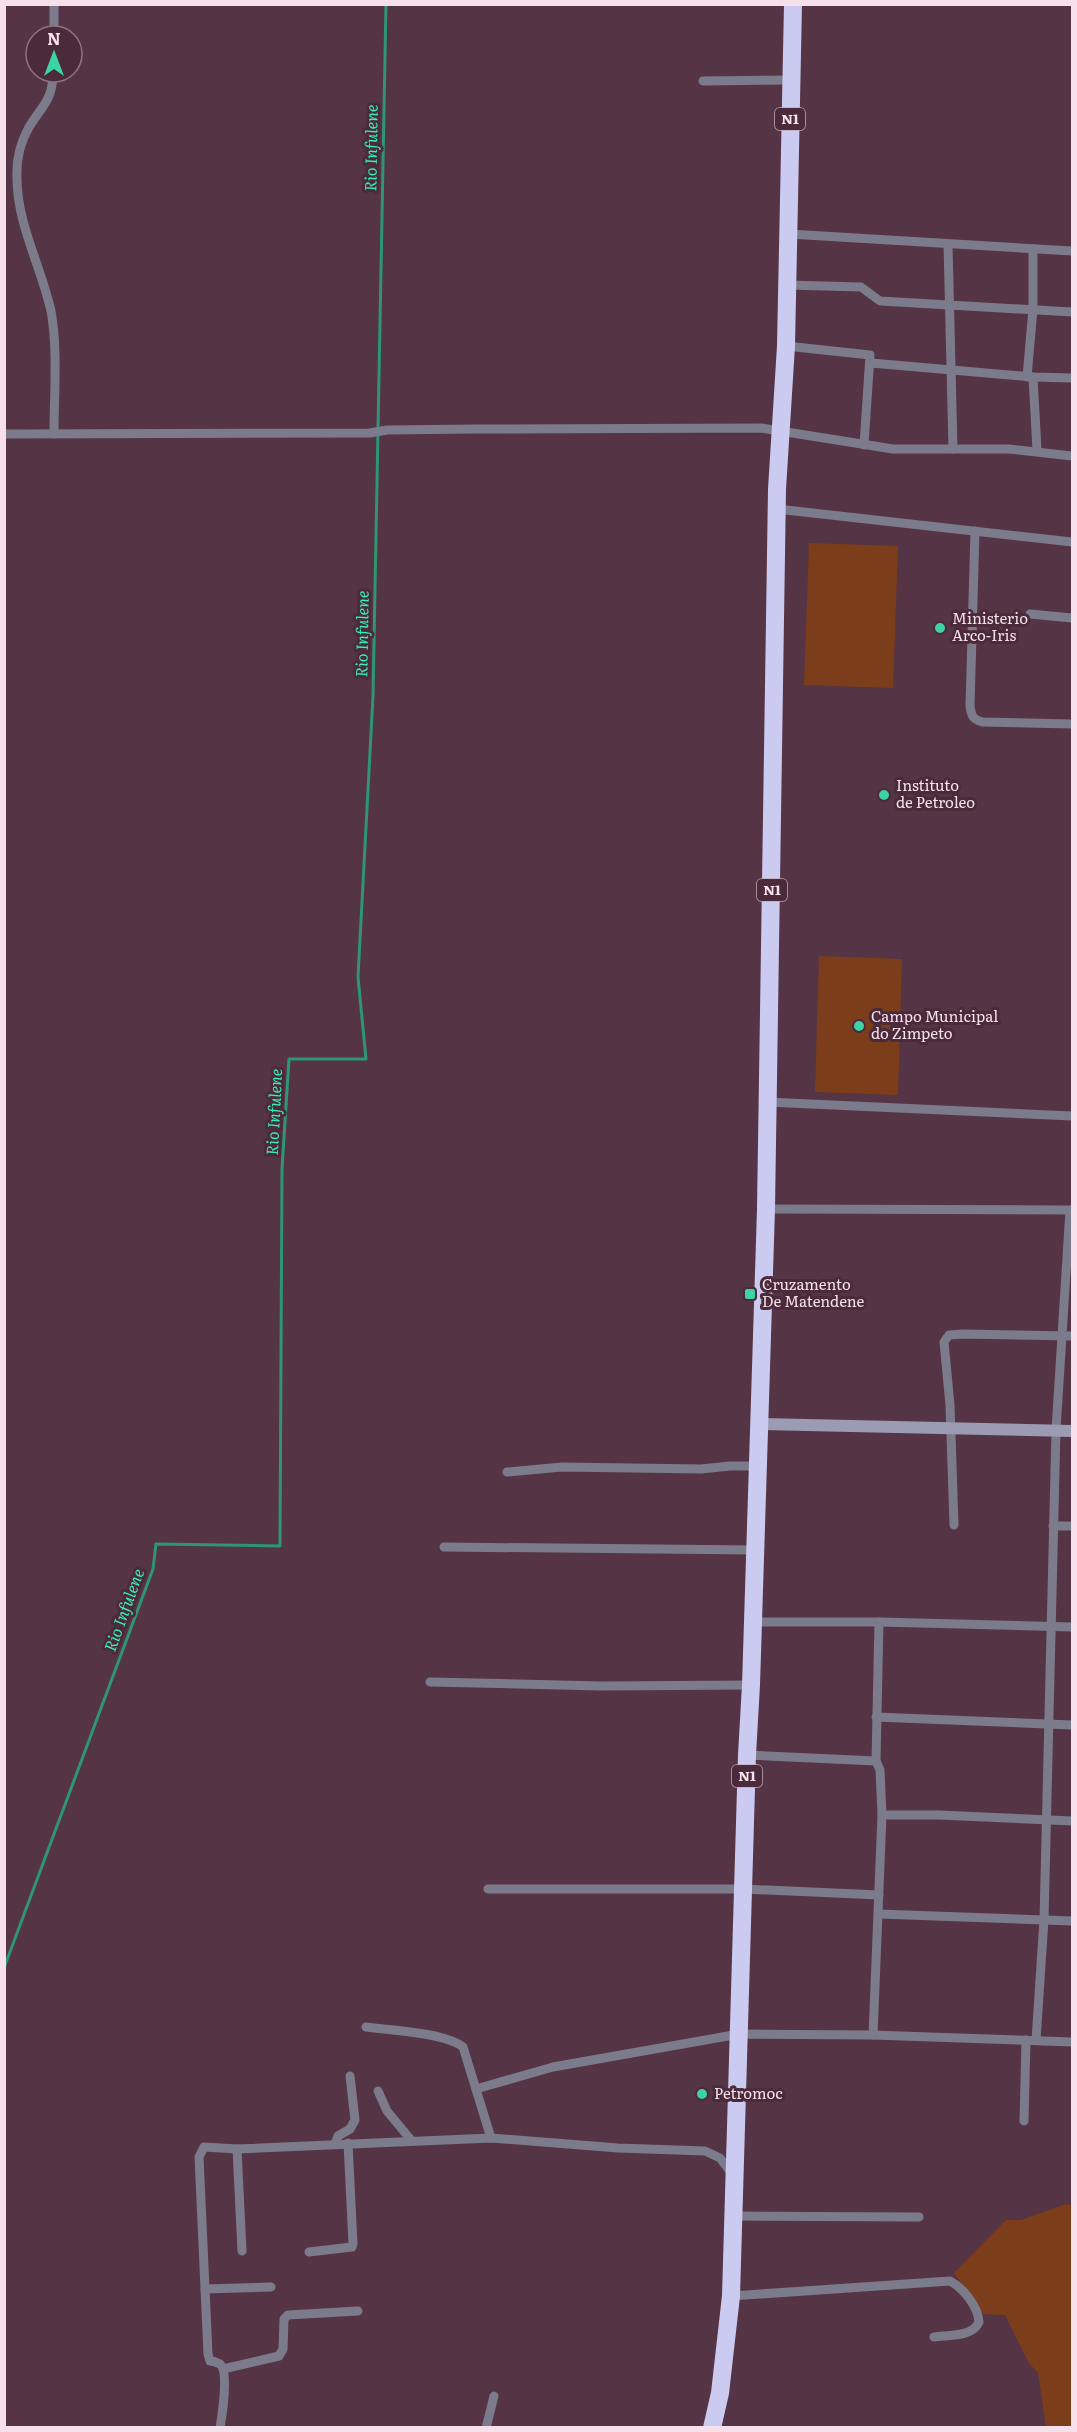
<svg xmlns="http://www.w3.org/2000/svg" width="1077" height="2432" font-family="Literata,serif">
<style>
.green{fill:#7c3d1b}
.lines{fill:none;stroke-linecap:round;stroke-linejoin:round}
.stream{stroke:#2f9674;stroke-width:3}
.street{stroke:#7b7b8b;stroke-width:9}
.secondary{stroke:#9c9bb4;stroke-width:12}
.highway{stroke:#cbcaf0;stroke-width:18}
.poi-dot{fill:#3cd4a4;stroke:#4a2a3b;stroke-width:2}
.labels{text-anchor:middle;stroke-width:6;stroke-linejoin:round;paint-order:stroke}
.shield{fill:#4a2a3b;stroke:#c2aab6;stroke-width:1.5}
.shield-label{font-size:14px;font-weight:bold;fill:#f6e1eb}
.poi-label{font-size:15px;fill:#f6e1eb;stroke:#4a2a3b;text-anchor:start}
.water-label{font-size:16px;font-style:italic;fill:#35f0b8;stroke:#4a2a3b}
</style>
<rect width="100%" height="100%" fill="#553445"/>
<!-- green -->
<g class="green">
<polygon points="809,543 898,546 893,688 804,685"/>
<polygon points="819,956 902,959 898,1095 815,1092"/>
<polygon points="1066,2204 1072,2205 1072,2427 1046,2427 1038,2373 1029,2363 1005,2315 983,2314 954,2273 1006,2220 1021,2220"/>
</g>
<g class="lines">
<!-- stream -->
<polyline class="stream" points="4,1968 153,1569 156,1544 280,1546 282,1169 289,1059 366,1059 358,977 373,696 386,4"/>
<!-- street -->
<g class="street">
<polyline points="54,36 54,4"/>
<path d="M 53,72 C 53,102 41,106 28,129 C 20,144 16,161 17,178 C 17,224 41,266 51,311 C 58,349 54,395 54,434"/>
<polyline points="703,81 791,80"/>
<polyline points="789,234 1072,251"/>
<polyline points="948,244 953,449"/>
<polyline points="787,285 861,287 880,301 1072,312"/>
<polyline points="786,346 870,355 864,445"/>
<polyline points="871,363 1033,377 1072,378"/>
<polyline points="1027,377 1033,309 1033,249"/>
<polyline points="1033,377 1037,450"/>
<polyline points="4,434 370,433 387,430 475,429 761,428 893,449 1009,449 1072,456"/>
<polyline points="777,509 1072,542"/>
<path d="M 975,531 L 970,705 C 971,715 972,719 982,722 L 1072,724"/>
<polyline points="1030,614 1072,618"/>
<polyline points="767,1102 1072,1116"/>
<polyline points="766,1209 1072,1210"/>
<polyline points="507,1472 562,1467 701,1469 730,1466 757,1466"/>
<polyline points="954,1525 950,1405 944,1342 949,1335 963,1334 1072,1336"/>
<polyline points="1053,1526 1072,1526"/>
<polyline points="444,1547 755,1550"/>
<polyline points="753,1622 879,1622 1072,1627"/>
<polyline points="430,1682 601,1686 751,1685"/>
<polyline points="876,1717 1072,1725"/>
<polyline points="747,1755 876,1761"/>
<polyline points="882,1815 939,1815 1072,1821"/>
<polyline points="488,1889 744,1889 879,1895"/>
<polyline points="879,1914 1072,1921"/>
<path d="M 366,2027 C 390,2030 446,2033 463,2047 L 491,2138"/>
<polyline points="873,2035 882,1815 880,1770 876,1761 879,1622"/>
<polyline points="1036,2040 1044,1920 1056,1430 1070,1210"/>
<polyline points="476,2089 553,2067 739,2034 873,2035 1072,2042"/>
<polyline points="378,2091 387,2111 411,2140"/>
<polyline points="1024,2121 1026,2040"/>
<polyline points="335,2144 338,2136 350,2129 355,2120 350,2076"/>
<polyline points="237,2149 242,2251"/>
<polyline points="734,2216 919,2217"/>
<polyline points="309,2252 352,2247 353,2244 348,2143"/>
<polyline points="205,2289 271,2287"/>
<path d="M 731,2296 L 950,2281 C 963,2288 978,2306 979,2322 C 973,2337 949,2335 934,2337"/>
<polyline points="223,2369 279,2356 283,2349 284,2319 288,2315 358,2311"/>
<path d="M 220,2428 C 222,2416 229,2371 220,2364 C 218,2363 212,2361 210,2361 L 208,2354 L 199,2157 L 204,2147 L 237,2149 L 491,2138 L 618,2148 L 705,2151 L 720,2158 L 733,2175"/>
<polyline points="486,2428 494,2396"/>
</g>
<!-- secondary -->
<polyline class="secondary" points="760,1424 1072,1431"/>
<!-- highway -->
<polyline class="highway" points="712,2428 720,2393 731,2296 747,1755 751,1685 766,1209 777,489 786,346 793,4"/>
</g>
<!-- markers -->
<g class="poi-dot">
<circle cx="940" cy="628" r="6"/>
<circle cx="884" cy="795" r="6"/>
<circle cx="859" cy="1026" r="6"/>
<rect x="744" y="1288" width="12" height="12" rx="3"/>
<circle cx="702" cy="2094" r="6"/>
</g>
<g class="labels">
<!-- shield labels -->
<g class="shield">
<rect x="775" y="108" width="30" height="22" rx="4.5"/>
<rect x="757" y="879" width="30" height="22" rx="4.5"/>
<rect x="732" y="1765" width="30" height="22" rx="4.5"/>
</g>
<g class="shield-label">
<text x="790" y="124">N1</text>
<text x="772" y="895">N1</text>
<text x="747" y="1781">N1</text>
</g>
<!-- poi labels -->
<g class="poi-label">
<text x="952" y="624">Ministerio<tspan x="952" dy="17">Arco-Iris</tspan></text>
<text x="896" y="791">Instituto<tspan x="896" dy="17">de Petroleo</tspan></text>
<text x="871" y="1022">Campo Municipal<tspan x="871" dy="17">do Zimpeto</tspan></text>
<text x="762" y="1290">Cruzamento<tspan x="762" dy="17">De Matendene</tspan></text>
<text x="714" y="2099">Petromoc</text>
</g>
<!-- water labels -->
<g class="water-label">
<text transform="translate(371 148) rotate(-89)" y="6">Rio Infulene</text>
<text transform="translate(362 634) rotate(-89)" y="6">Rio Infulene</text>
<text transform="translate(274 1112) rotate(-87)" y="6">Rio Infulene</text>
<text transform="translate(124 1610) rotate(-70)" y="6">Rio Infulene</text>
</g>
</g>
<!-- border -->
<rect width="1077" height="2432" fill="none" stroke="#f6e1eb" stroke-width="12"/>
<!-- north arrow -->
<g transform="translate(54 54)"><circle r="28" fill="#4a2a3b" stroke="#8f7381" stroke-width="1.5"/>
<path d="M0-4.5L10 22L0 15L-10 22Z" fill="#3cd4a4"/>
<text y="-9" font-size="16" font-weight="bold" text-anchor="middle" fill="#f6e1eb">N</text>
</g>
</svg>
